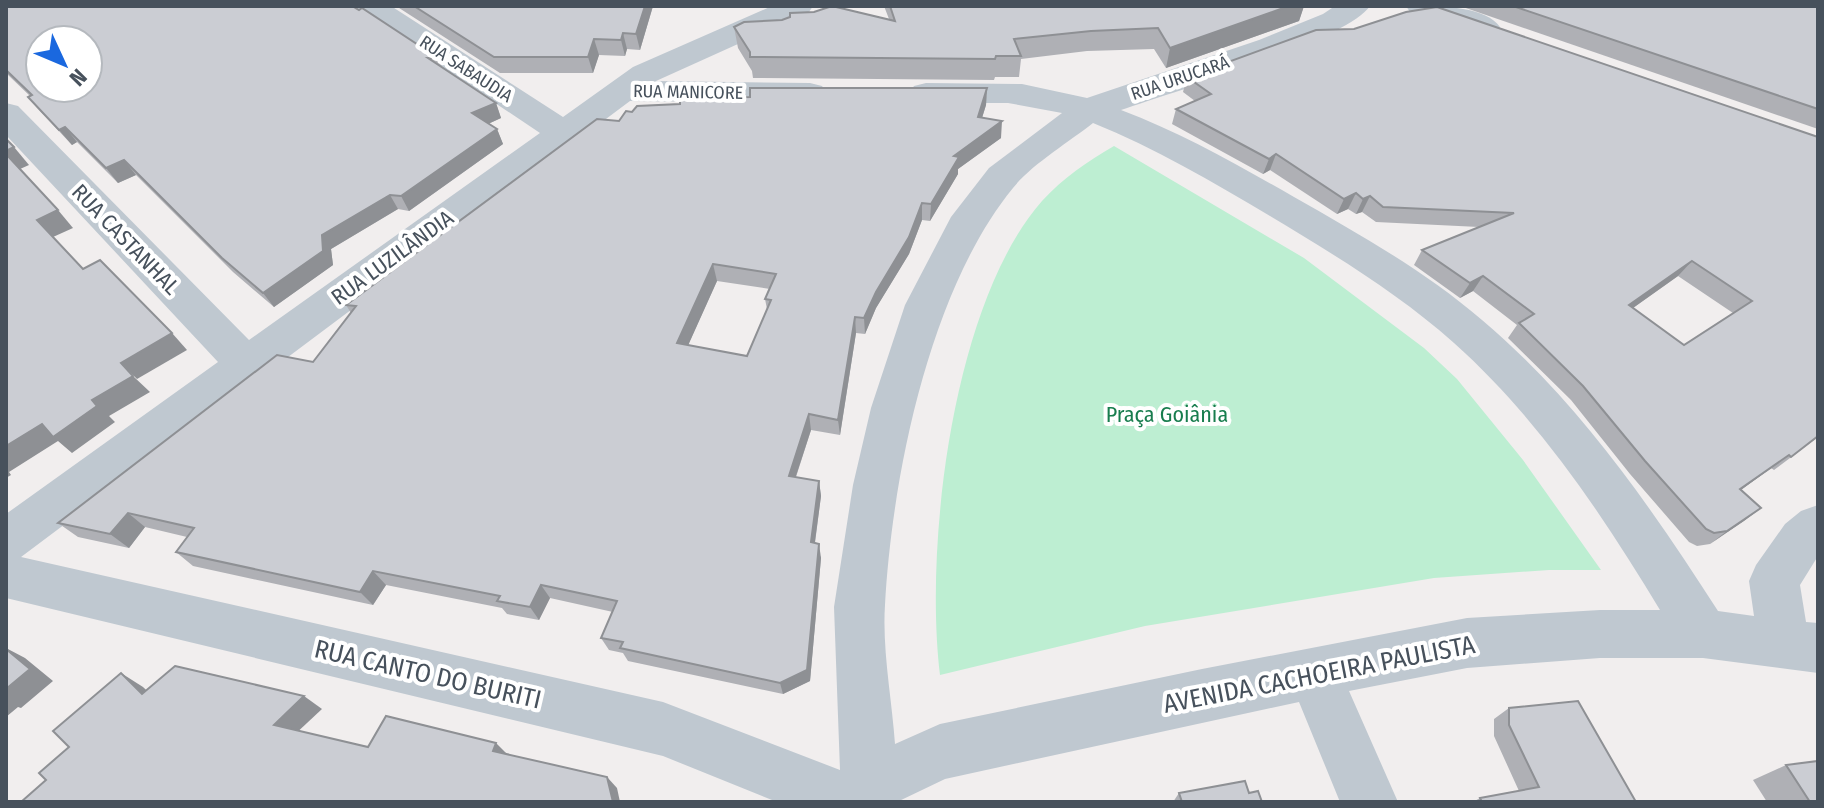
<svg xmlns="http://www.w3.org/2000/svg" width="1824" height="808" font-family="'Fira Sans Condensed',sans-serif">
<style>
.green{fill:#bdeed2}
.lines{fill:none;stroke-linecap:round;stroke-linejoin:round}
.street{fill:#bfc8d0;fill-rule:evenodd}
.wall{fill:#afb0b5;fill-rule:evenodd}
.shaded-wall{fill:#8e9094}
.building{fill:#cbcdd3;stroke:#8e9094;stroke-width:2;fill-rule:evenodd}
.labels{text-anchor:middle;stroke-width:8;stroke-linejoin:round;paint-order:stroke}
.far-street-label{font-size:18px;fill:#47515c;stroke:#fff}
.street-label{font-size:22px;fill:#47515c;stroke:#fff}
.park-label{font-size:22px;fill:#187d4e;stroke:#fff}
.near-street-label{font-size:26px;fill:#47515c;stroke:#fff}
</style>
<rect width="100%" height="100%" fill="#f1eeee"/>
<!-- green -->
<path class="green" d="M 1114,146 L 1304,258 L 1424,348 L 1457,379 L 1523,460 L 1601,570 L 1549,570 L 1434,578 L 1145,626 L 940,675 C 924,544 953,302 1042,201 C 1063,178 1088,161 1114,146 Z"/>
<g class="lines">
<!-- street -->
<g class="street">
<path d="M 355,6 L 391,6 L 563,117 L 633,67 L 772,6 L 813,6 L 809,12 L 656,81 L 810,83 L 822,86 L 827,93 L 822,100 L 810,103 L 630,101 L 21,557 L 663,702 L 840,770 L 834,607 L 853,485 L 871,408 L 905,305 L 951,217 L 989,168 L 1062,113 L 1008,103 L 926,103 L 914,100 L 909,93 L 914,86 L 926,83 L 1022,84 L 1087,98 L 1259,40 L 1323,14 L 1335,6 L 1370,6 C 1346,41 1169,93 1121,110 C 1182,133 1238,165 1294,197 C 1359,234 1425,271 1482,320 C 1578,401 1651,507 1718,611 L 1754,616 L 1749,581 L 1756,565 L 1785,524 L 1801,511 L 1818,505 L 1818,556 L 1800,585 L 1806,622 L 1818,623 L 1818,673 L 1703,658 L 1600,658 L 1467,668 L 1349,691 L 1398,802 L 1340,802 L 1299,702 L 945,779 L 897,802 L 777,802 L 663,756 L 6,598 L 6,514 L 218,362 L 6,135 L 6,103 L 18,106 L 249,340 L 540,133 L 359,12 ZM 1093,123 C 1155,148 1213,182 1270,216 C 1333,254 1398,293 1454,343 C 1538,418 1602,514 1660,610 L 1600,610 L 1467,618 L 1202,669 L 940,724 L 895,744 C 892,700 882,649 885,605 C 892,476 930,289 1013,188 C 1031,165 1069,142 1093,123 Z"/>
<path d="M 1406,6 C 1431,6 1484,4 1500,27 L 1495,34 L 1484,36 L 1410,12 Z"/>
</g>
</g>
<!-- wall -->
<g class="wall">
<polygon points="6,6 438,58 442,67 496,103 501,118 488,124 497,129 503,144 409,211 398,209 331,249 333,265 274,307 233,272 136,175 118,183 77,142 72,145 41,112 28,97 30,96 6,73"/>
<polygon points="396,6 653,6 640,50 627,49 625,56 599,55 593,73 500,73"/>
<polygon points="884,6 1304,6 1299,21 1166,68 1154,49 1087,51 1021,59 1019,77 995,77 994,80 753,78 752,71 738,48 734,27 889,19"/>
<polygon points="1460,6 1818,6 1818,129"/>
<path d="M 1187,77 L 1818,137 L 1818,437 L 1774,470 L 1771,468 L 1741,490 L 1761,508 L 1710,544 L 1697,546 L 1689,542 L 1630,474 L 1571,400 L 1508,338 L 1517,325 L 1473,291 L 1460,298 L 1414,265 L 1422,250 L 1479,227 L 1376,222 L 1362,212 L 1356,214 L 1348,209 L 1337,214 L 1270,170 L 1263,174 L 1172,124 L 1176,109 L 1195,101 L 1183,92 ZM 1678,276 L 1733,313 L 1684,345 L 1633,308 Z"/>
<path d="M 987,88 L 986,105 L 982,118 L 1001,138 L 958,169 L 958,174 L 930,221 L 922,220 L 909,254 L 876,308 L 865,334 L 856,333 L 840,435 L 811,430 L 796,477 L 819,481 L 821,496 L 815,543 L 821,558 L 810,681 L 783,694 L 628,661 L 623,653 L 609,650 L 601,638 L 613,612 L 550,598 L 539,620 L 507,614 L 502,608 L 386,585 L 373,605 L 193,566 L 176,552 L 187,537 L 145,527 L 129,548 L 78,537 L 58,523 L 313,362 L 351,313 L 346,305 L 632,112 ZM 717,281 L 770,289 L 765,299 L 767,309 L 747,356 L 688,345 Z"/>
<polygon points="1509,708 1636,802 1473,802 1480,798 1519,791 1494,736 1494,719"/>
<polygon points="1786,765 1818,802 1767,802 1753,780"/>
<polygon points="1179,793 1262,802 1173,802"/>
</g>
<!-- shaded-wall -->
<g class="shaded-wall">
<polygon points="645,6 653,6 640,50 636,34"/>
<polygon points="1289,6 1304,6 1299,21 1166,68 1170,48"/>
<polygon points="623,33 627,49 625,56 621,40"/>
<polygon points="594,39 599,55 593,73 588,57"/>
<polygon points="987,88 986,105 977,134 978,117"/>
<polygon points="496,103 501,118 479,128 472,113"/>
<polygon points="1002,121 1001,138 958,169 958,174 930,221 931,204 954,156"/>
<polygon points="65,127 77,142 72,145 59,130"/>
<polygon points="497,129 503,144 409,211 401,196"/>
<polygon points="14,147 29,165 20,169 6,154 6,151"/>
<polygon points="1276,154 1270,170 1263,174 1269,159"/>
<polygon points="124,160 136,175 118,183 106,168"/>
<polygon points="1356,193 1348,209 1337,214 1344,199"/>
<polygon points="390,195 398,209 331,249 333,265 274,307 263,293 322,235"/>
<polygon points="1370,196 1362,212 1356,214 1363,199"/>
<polygon points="922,203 922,220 909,254 876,308 865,334 864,318 876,292"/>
<polygon points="58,210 73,228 53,237 37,220"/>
<polygon points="1692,261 1678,276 1616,320 1629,305"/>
<polygon points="713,264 717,281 682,359 677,343"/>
<polygon points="1483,276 1473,291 1460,298 1470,283"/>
<polygon points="855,317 856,333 840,435 838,420"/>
<polygon points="172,333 187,350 137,379 121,363"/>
<polygon points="133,376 150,392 109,416 115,422 72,453 58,441 9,472 11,475 6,478 6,446 42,424 92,400"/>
<polygon points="809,414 811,430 791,491 789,476"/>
<polygon points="1789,455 1771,468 1723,503 1740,489"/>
<polygon points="819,481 821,496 813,556 811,542"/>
<polygon points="1761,508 1744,521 1710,544 1727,531"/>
<polygon points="128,513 145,527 129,548 110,534"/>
<polygon points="819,544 821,558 810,681 783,694 780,683"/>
<polygon points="373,571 386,585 373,605 360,592"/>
<polygon points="541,585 550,598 539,620 530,607"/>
<polygon points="6,648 25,658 53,681 21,708 18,707 6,717"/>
<polygon points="121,673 143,687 164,707 142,694"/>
<polygon points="304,696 322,709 292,737 274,725"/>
<polygon points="496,743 508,755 493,751"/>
<polygon points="607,777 617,788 620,802 613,802"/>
</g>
<!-- building -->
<g class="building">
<path d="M 6,6 L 352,6 L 359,10 L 362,8 L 438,58 L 428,58 L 496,103 L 472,113 L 497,129 L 401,196 L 390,195 L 322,235 L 323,251 L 263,293 L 222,258 L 124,160 L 106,168 L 65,127 L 59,130 L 28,97 L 32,95 L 6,70 ZM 40,40 L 88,40 L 88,88 L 40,88 Z"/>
<polygon points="414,6 645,6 636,34 623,33 621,40 594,39 588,57 494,57"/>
<polygon points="832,6 895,21 890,6 1289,6 1170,48 1158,28 1091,31 1014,39 1021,56 996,56 995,59 750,57 750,52 734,27 744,22 782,20 790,17 790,13 814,12"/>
<polygon points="1513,6 1818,6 1818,109"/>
<path d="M 1437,7 L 1818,137 L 1818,436 L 1791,457 L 1789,455 L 1740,489 L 1761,508 L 1727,531 L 1714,533 L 1706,529 L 1645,461 L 1583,386 L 1519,323 L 1534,314 L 1483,276 L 1470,283 L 1422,250 L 1514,213 L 1383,207 L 1370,196 L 1363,199 L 1356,193 L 1344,199 L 1276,154 L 1269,159 L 1176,109 L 1211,94 L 1187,77 L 1316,30 L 1354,29 L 1406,12 ZM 1692,261 L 1752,301 L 1684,345 L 1629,305 Z"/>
<path d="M 750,88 L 987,88 L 978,117 L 1002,121 L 954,156 L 959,157 L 931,204 L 922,203 L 909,237 L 876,292 L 864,318 L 855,317 L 838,420 L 809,414 L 789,476 L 819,481 L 811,542 L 819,544 L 807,670 L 780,683 L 620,648 L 623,642 L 601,638 L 617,601 L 541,585 L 530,607 L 497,601 L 500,596 L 373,571 L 360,592 L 176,552 L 194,528 L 128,513 L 110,534 L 58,523 L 277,355 L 313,362 L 356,306 L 346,305 L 597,119 L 619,121 L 626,111 L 632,112 L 637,106 L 680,104 L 680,99 L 750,97 ZM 713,264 L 776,274 L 765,299 L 771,300 L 747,356 L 677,343 Z"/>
<polygon points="6,139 14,147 6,151"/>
<polygon points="6,154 58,210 37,220 83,269 100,260 172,333 121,363 133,376 92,400 97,406 53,437 42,424 6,446"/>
<polygon points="6,649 30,669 6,689"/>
<polygon points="175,666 304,696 274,725 368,747 386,716 496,743 493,751 607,777 613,802 21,802 46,780 39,773 69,747 53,731 121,673 142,694"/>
<polygon points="1578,701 1636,802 1482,802 1480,798 1539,787 1509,725 1509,708"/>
<polygon points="1818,761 1818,802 1810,802 1786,765"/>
<polygon points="1245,781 1249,793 1258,791 1262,802 1182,802 1179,793"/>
</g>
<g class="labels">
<!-- far-street labels -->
<g class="far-street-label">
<text transform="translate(466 69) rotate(33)" y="6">RUA SABAUDIA</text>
<text transform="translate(1180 78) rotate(-19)" y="6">RUA URUCARÁ</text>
<text transform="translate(688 92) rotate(1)" y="6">RUA MANICORE</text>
</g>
<!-- street labels -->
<g class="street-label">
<text transform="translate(126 239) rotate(46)" y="8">RUA CASTANHAL</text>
<text transform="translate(392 257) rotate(-36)" y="8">RUA LUZILÂNDIA</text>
</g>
<!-- park labels -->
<g class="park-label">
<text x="1167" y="422">Praça Goiânia</text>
</g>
<!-- near-street labels -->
<g class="near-street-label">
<text transform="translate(428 674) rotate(13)" y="9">RUA CANTO DO BURITI</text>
<text transform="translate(1319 674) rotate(-11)" y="9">AVENIDA CACHOEIRA PAULISTA</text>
</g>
</g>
<!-- border -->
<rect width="1824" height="808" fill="none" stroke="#47515c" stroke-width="16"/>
<!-- north arrow -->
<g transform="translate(64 64) rotate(134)"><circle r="38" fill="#ffffff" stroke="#b5b9be" stroke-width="2"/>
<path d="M0-6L14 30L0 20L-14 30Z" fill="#1a68df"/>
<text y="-12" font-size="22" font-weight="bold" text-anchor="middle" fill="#47515c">N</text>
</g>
</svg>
